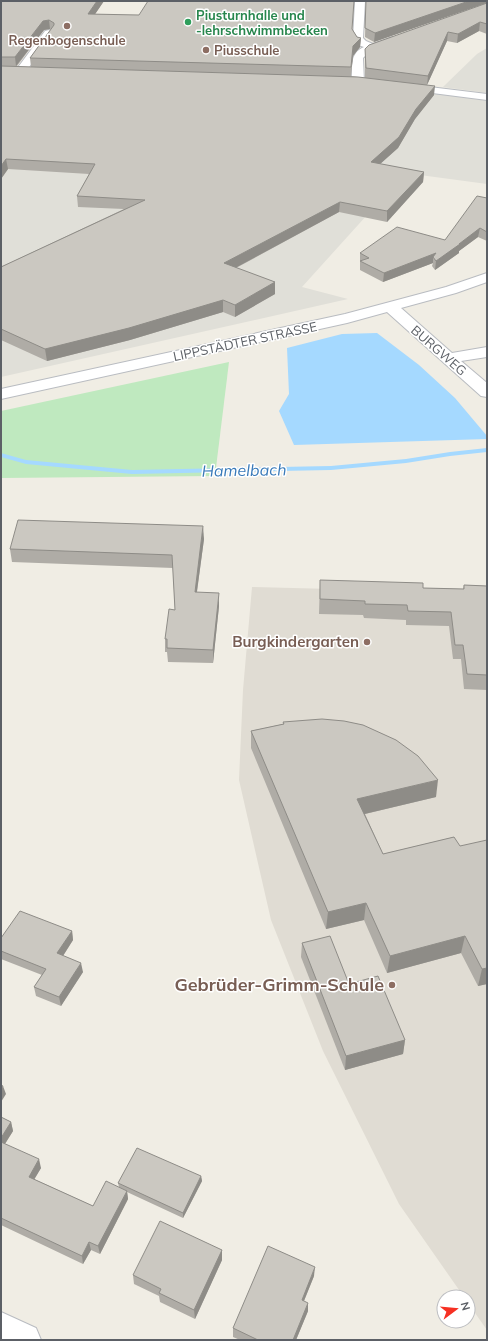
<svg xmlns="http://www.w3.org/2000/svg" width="488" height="1341" font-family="Mulish,sans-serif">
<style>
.industrial{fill:#e0dfd8}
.education{fill:#e0dcd3}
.green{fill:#bfe9bf}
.water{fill:#a5d9ff}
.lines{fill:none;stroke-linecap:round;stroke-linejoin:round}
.stream{fill:#a5d9ff;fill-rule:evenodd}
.minor-casing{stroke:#b9bcc1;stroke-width:2}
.minor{fill:#fff;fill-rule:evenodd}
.wall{fill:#afaca6;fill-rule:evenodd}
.shaded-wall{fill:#8e8c87}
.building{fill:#cbc8c1;stroke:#8e8c87}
.leisure-dot{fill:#2e9e5b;stroke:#fff;stroke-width:1.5}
.education-dot{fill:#8d6e63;stroke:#fff;stroke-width:1.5}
.labels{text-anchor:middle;stroke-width:3;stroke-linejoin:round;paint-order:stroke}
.far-leisure-label{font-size:13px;font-weight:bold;fill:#27864d;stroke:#fff;text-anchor:start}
.far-education-label{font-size:13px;font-weight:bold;fill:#785e54;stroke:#fff}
.far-street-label{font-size:13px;fill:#5c6066;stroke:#fff}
.education-label{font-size:15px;font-weight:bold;fill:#785e54;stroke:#fff;text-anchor:end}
.water-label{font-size:16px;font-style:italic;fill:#397ab9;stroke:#fff}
.near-education-label{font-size:18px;font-weight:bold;fill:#785e54;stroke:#fff;text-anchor:end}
</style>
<rect width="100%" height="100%" fill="#f0ede4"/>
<!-- industrial -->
<g class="industrial">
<polygon points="487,48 487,93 443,87 477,54"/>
<polygon points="1,74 417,91 487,101 487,184 405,173 302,287 348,299 1,377"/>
</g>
<!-- education -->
<polygon class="education" points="252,587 487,593 487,1330 468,1303 468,1297 464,1297 399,1204 323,1051 271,920 239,780 243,690"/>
<!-- green -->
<polygon class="green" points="229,362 215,476 1,478 1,411"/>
<!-- water -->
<polygon class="water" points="377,333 419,365 455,398 487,436 487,439 294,445 279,411 289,394 287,348 342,334"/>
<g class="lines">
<!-- stream -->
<polygon class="stream" points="487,448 487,452 450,456 406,463 331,470 132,474 26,464 1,457 1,453 26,460 132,470 331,466 406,459 450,452"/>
<!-- minor casing -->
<g class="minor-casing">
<g id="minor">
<path d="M 355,1 L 365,1 L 363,38 L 366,41 L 373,44 L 393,37 L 398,40 L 397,42 L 368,53 L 363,58 L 364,82 L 358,85 L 352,82 C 352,69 349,53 364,47 L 358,45 L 353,38 Z"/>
<polygon points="49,30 54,33 24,74 16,74 14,72 16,70 45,31"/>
<polygon points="405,84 487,94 487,100 401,89 399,87 401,85"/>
<polygon points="487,273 487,282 456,293 401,308 452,353 487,347 487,357 461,361 487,383 487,397 481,396 387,312 347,323 1,399 1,389 345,314 446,287"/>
<polygon points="1,1312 36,1328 41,1340 1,1340"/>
</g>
</g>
<!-- minor -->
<use href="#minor" class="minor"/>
</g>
<!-- wall -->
<g class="wall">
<path d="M 1,1 L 104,1 L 95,14 L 352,29 L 357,37 L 361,38 L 360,47 L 353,56 L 351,76 L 365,78 L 365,49 L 487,3 L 487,34 L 479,31 L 457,43 L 447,41 L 427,85 L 434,95 L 415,119 L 398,148 L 380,164 L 424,172 L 423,182 L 387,222 L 339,212 L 236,268 L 275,282 L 275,294 L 235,317 L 223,312 L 130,340 L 47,361 L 1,340 L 1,267 L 124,209 L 78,207 L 77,196 L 89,174 L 8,169 L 1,179 ZM 50,29 L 51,29 L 30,58 L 31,67 L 17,66 L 44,30 Z"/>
<polygon points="366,1 487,1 374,42 365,37"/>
<polygon points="487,198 487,241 478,237 459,251 459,253 435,270 432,266 433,263 383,282 360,270 360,253 445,240"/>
<polygon points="204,539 197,592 219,606 213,663 168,662 167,652 165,652 165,639 175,610 173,568 12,562 10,549"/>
<polygon points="320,580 423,588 463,589 464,585 487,586 487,690 464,689 461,659 453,659 449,626 406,625 406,620 364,618 363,615 319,614"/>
<polygon points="283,722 436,797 365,814 383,854 454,837 487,984 478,986 461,953 387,973 364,920 326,929 251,748 251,731 283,724"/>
<polygon points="72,931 73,940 63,956 83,972 61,1006 36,996 34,987 42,975 1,959 1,938"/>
<polygon points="302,943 405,1040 403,1054 345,1070 301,957"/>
<polygon points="1,1117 11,1122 13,1131 5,1144 41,1168 34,1179 93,1206 119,1187 118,1183 201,1176 202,1181 183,1218 127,1192 128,1199 100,1254 91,1250 83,1264 1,1225"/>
<polygon points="222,1250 222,1260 195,1319 160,1302 159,1296 134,1284 133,1275"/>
<polygon points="314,1276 304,1301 308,1311 296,1340 240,1340 233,1337 233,1328"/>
</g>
<!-- shaded-wall -->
<g class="shaded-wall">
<polygon points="97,1 104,1 89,23 88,14"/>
<polygon points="469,1 487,1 487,3 374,42 375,33"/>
<polygon points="49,20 50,29 44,30 16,66 15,57 43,21"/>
<polygon points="480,22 479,31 457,43 458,34"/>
<polygon points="448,32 447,41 427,85 428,76"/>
<polygon points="361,38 360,47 353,56 351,76 353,46"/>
<polygon points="435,86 434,95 415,119 398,148 370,173 371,162 416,109"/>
<polygon points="6,159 8,169 1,179 1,166"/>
<polygon points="424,172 423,182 387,222 387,211"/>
<polygon points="340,202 339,212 224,274 224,263"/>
<polygon points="480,228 478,237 459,251 459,253 435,270 436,261"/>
<polygon points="436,253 433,257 433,263 383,282 384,273"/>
<polygon points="275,282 275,294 235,317 235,305"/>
<polygon points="223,300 223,312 130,340 47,361 45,349"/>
<polygon points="203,526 204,539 195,605 195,592"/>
<polygon points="219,593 219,606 213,663 213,650"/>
<polygon points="438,780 436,797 356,816 357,799"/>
<polygon points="366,903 364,920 326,929 328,912"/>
<polygon points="72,931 73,940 59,962 57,953"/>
<polygon points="465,936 461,953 387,973 390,956"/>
<polygon points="81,963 83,972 61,1006 59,997"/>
<polygon points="487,968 487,984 478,986 482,969"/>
<polygon points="405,1040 403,1054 345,1070 346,1056"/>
<polygon points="3,1086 6,1094 1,1102 1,1089"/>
<polygon points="11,1122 13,1131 1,1150 1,1138"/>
<polygon points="39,1159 41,1168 31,1185 29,1177"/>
<polygon points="201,1176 202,1181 183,1218 183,1213"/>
<polygon points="127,1191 128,1199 100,1254 98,1246"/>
<polygon points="89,1242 91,1250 83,1264 82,1256"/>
<polygon points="222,1250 222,1260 195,1319 194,1310"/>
<polygon points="315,1267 314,1276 301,1308 302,1300"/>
<polygon points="308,1303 308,1311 296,1340 293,1340"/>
</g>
<!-- building -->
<g class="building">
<polygon points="1,1 97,1 88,14 139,15 148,1 354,1 352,29 357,37 361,38 353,46 351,67 30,58 54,25 54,23 49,20 43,21 15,57 1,57"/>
<polygon points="366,1 469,1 375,33 365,28"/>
<polygon points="487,3 487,24 480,22 458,34 448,32 428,76 366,68 365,49 369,45"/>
<polygon points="1,66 358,77 435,86 416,109 399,137 371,162 424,172 387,211 340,202 224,263 275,282 235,305 223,300 129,328 45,349 1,329 1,267 145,200 77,196 95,164 6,159 1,166"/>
<polygon points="477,196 487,198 487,232 480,228 459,244 460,244 436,261 433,257 436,253 384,273 360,261 369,258 360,253 397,227 445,240"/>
<polygon points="18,520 203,526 195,592 219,593 213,650 167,648 167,639 165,639 169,609 175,610 172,555 10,549"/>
<polygon points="320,580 423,583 423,588 464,589 464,585 487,586 487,675 467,674 463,645 455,645 451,612 408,611 407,605 365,604 365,601 320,599"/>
<polygon points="322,719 344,721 363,725 396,740 418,756 438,780 357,799 383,854 454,837 460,846 487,840 487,968 482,969 465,936 390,956 366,903 328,912 251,731 284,724 283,722"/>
<polygon points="20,911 72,931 57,953 81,963 59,997 34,987 46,969 1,951 1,938"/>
<polygon points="330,936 349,984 378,976 405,1040 346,1056 302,943"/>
<polygon points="1,1085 3,1086 1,1089"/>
<polygon points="1,1117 11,1122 1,1138"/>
<polygon points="1,1142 39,1159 29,1177 93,1206 106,1181 127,1191 98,1246 89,1242 82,1256 1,1218"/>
<polygon points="137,1148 201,1176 183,1213 118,1183"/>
<polygon points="160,1221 222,1250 194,1310 159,1293 161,1289 133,1275"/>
<polygon points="268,1246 315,1267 302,1300 308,1303 293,1340 258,1340 233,1328"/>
</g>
<!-- markers -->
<circle class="leisure-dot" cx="188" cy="22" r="4"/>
<g class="education-dot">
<circle cx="67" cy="26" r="4"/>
<circle cx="206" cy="50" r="4"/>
<circle cx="367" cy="642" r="4"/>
<circle cx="392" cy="985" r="4"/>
</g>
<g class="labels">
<!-- far-leisure labels -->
<g class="far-leisure-label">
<text x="196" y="20">Piusturnhalle und<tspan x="196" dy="15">-lehrschwimmbecken</tspan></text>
</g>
<!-- far-education labels -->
<g class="far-education-label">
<text x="67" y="45">Regenbogenschule</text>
<text x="214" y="55" text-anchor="start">Piusschule</text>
</g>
<!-- far-street labels -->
<g class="far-street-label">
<text transform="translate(245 341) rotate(-12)" y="5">LIPPSTÄDTER STRASSE</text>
<text transform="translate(439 350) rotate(41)" y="5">BURGWEG</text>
</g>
<!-- education labels -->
<g class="education-label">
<text x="359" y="647">Burgkindergarten</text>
</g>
<!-- water labels -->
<g class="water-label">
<text transform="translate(244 470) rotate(-1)" y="6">Hamelbach</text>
</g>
<!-- near-education labels -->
<g class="near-education-label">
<text x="384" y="991">Gebrüder-Grimm-Schule</text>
</g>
</g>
<!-- border -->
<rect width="488" height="1341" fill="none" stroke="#5c6066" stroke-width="4"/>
<!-- north arrow -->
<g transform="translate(456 1309) rotate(74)"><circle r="19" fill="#ffffff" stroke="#bebfc2"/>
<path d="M0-3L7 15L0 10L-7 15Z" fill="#f63023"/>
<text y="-6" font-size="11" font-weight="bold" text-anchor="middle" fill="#5c6066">N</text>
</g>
</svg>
